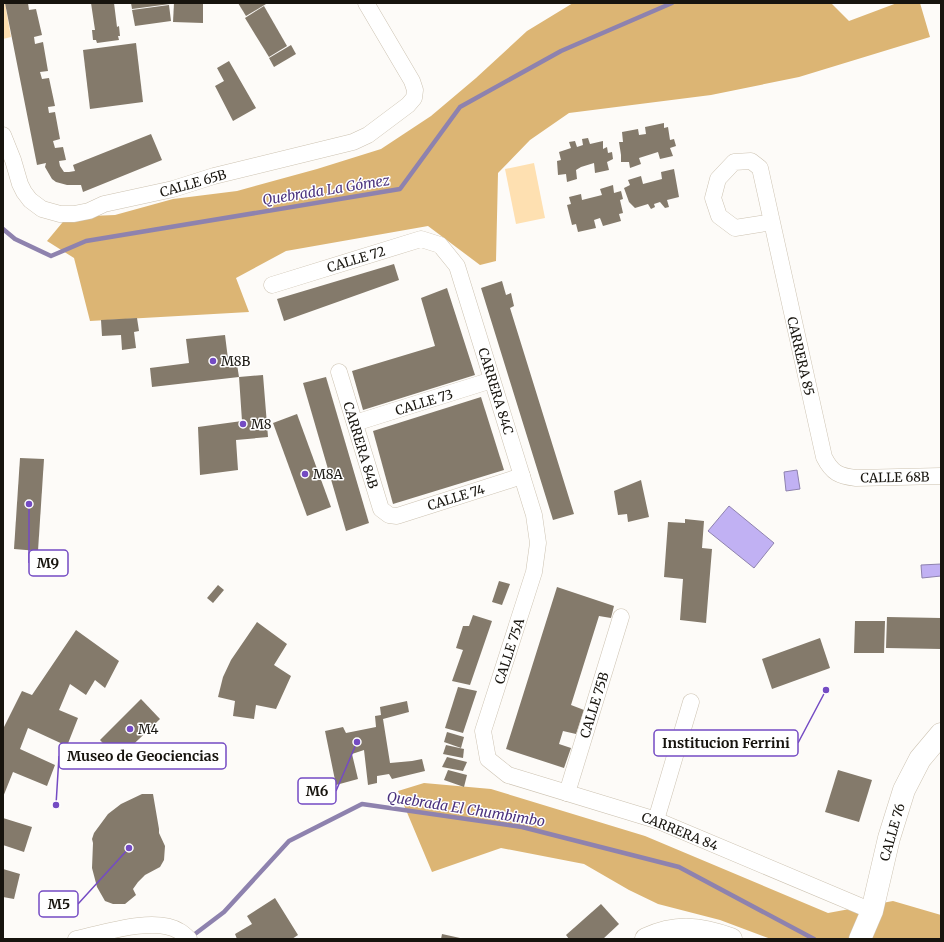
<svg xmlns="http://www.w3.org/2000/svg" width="944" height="942" font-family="Merriweather,serif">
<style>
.green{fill:#fee0b1}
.forest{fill:#dcb574}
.water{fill:#c1b1f3;stroke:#8e82ae}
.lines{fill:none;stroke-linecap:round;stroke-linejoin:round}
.stream{stroke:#8e82ae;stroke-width:4.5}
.building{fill:#847a6b}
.street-casing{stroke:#cdc3b2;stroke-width:17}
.secondary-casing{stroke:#cdc3b2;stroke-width:23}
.street{stroke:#fff;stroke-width:16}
.secondary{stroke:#fff;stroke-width:22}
.poi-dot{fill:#744bc3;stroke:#fff;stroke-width:1.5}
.labels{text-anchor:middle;stroke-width:3;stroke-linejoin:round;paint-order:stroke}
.street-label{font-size:13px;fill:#17140e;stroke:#fff}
.poi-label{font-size:13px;fill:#17140e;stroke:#fff;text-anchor:start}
.water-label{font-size:14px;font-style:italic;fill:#4b327e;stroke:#fff}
.leader{fill:none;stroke:#744bc3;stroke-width:1.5}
.callout-dot{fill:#744bc3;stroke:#fff;stroke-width:1.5}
.callout{fill:#fff;stroke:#744bc3;stroke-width:1.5}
.callout-label{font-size:14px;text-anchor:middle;font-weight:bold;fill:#17140e}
</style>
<rect width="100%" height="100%" fill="#fdfbf8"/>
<!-- green -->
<g class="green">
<polygon points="3,3 5,3 11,37 3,39"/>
<polygon points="534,163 545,218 516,224 505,169"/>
</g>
<!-- forest -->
<g class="forest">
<polygon points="573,3 831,3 849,21 897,3 920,3 930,37 799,77 711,95 569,113 530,140 498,173 496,261 480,265 428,226 286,251 236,278 249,312 90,321 74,258 47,241 67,217 115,215 173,199 237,191 317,169 381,149 431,116 476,78 527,31"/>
<polygon points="424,783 491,789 645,836 828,913 893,901 941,915 941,939 771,939 720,920 658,904 629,890 584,864 501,848 432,872 398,791"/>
</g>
<!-- water -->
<g class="water">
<polygon points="797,470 800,489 786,491 784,472"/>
<polygon points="729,506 774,543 754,568 708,531"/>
<polygon points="941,564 941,576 922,578 921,565"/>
</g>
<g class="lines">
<!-- stream -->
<g class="stream">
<polyline points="3,229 15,239 51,256 86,241 400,189 460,107 561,51 672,3"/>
<polyline points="191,937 224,912 289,841 362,804 522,827 679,867 814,939"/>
</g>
</g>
<!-- building -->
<g class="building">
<polygon points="5,3 28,3 29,10 36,9 42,35 34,37 35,44 43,42 48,71 40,72 42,79 49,78 55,106 48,107 49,113 55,112 60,139 53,141 55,148 63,147 66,160 59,161 60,166 64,172 69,172 75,171 73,165 151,134 162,160 83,192 81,185 67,185 56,182 52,179 45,167 46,163 37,165"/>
<polygon points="91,3 114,3 117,27 119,26 120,36 118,36 119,40 97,43 96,40 93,40 92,30 95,30"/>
<polygon points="131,3 170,3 170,4 132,9"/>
<polygon points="174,3 203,3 203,23 173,22"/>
<polygon points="238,3 266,3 266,4 246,16"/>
<polygon points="169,5 171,21 135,26 132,10"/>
<polygon points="264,6 287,46 269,57 245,18"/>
<polygon points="136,43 143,102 90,109 83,50"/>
<polygon points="291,45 296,54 274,67 269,58"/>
<polygon points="229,61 256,108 233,121 215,86 224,81 217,68"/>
<polygon points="664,123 664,128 668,127 670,140 674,139 676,146 670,148 673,156 660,159 658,152 639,158 641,164 630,168 629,162 621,162 621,155 619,142 623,142 622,132 638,129 639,135 646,134 645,127"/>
<polygon points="588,138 590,144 603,141 603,149 607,147 608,153 612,152 613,159 607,162 609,170 595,173 594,163 581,167 576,170 577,179 567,182 566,174 558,175 557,161 561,160 559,152 571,148 569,142 575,141 577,147 583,145 582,139"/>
<polygon points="674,169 679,197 667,200 669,207 665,208 660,202 654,204 655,207 651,209 648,204 635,208 629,202 624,188 630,185 628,180 641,176 643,184 662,179 661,172"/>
<polygon points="613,185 614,193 621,191 623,199 620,200 623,213 619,214 621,221 603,226 600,218 594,220 596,228 578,232 576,224 572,225 567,205 571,204 569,197 581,194 582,200 602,195 600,189"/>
<polygon points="394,264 399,280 284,321 277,299"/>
<polygon points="502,281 506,295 511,293 514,306 510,308 574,514 553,520 481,288"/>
<polygon points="447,288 475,375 363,410 352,371 435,346 421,298"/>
<polygon points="137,318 139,331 134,332 136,348 122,350 121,335 102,336 101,320"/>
<polygon points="225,335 228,359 236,358 239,377 263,375 268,437 236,440 238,470 200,475 198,427 242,421 239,377 152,387 150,368 189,363 186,339"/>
<polygon points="326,377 369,523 346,531 303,383"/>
<polygon points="481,397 504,470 393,504 373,431"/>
<polygon points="297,414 331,507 307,516 273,423"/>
<polygon points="20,458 44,459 38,551 14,549"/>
<polygon points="641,480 649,517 628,522 627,514 618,515 614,491"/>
<polygon points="685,519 704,521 702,548 712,549 706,623 680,620 683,579 664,577 668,522 685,523"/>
<polygon points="499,581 510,584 502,605 492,602"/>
<polygon points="218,585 224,590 213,603 207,598"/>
<polygon points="557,587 614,606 611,618 599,616 571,705 584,710 576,734 563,731 559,744 571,748 564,768 506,749"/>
<polygon points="473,615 492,621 470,685 452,681 463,650 456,648 463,626 469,626"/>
<polygon points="887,617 941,618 941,649 886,648"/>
<polygon points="855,621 885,621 884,653 854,653"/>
<polygon points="257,622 287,644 274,665 291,676 276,709 256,705 254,719 233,716 235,701 218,697 223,677 231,660"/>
<polygon points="76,630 119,661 105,688 95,680 86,695 70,684 59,710 78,718 67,746 28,728 20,749 55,765 47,786 13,772 3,797 3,729 22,691 32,695"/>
<polygon points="820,638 830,668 772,689 762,659"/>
<polygon points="458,687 477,691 463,733 445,728"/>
<polygon points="141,699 160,719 118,759 100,740"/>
<polygon points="407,701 409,712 383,719 390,763 412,761 422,759 425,771 392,779 389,774 377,776 377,783 368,785 364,750 352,754 358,779 336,785 325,731 343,727 346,733 376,727 375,716 381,715 380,707"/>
<polygon points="447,732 464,737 461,748 444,742"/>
<polygon points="446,745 464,749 463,758 443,754"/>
<polygon points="447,757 467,762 463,771 442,767"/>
<polygon points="448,770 467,775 464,787 444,780"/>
<polygon points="838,770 872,780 859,822 825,812"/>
<polygon points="142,794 153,794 159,829 159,833 165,846 164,860 160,867 145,875 138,882 133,889 136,895 125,904 113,904 105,901 97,887 92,868 93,843 92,839 94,833 108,814 121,804"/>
<polygon points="3,818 32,827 24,852 3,845"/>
<polygon points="3,869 20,874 14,899 3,897"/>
<polygon points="275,898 298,935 292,939 237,939 235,934 252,924 247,916"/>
<polygon points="601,904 619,924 603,939 569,939 566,935"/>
<polygon points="442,934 460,938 460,939 441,939"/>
</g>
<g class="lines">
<!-- street casing -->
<g class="street-casing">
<g id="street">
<polyline points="3,135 13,160 20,184 24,192 30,200 42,209 60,214 74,214 89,211 104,204 173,189 214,176 353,142 368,135 408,105 414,98 415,90 412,81 366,3"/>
<path d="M 772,222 L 735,228 L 719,216 L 713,198 L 718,179 L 734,162 L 751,161 L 760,168 L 824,457 C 832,473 839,476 856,478 L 941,476"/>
<polyline points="272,285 421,239 440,245 457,266 534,515 538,543 534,572 483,731 488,759 508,775 656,820 872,911"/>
<polyline points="339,372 381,509 389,515 397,516 522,476"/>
<polyline points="355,423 492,380"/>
<polyline points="567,793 621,617"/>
<polyline points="656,820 691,702"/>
<path d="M 76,939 C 103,933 155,916 179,931 C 183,933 186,936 189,939"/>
</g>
</g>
<!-- secondary casing -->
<g class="secondary-casing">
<g id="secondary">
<path d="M 646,939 C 677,925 700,928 731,939"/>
<polyline points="860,939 872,911 889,838 904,790 920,759 941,734"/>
</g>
</g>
<!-- street -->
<use href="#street" class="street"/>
<!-- secondary -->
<use href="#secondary" class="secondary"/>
</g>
<!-- markers -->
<g class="poi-dot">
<circle cx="213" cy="361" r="4"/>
<circle cx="243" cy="424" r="4"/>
<circle cx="305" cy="474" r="4"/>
<circle cx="130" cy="729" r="4"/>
</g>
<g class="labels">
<!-- street labels -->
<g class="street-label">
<text transform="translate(193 183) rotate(-16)" y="5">CALLE 65B</text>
<text transform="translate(356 259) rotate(-17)" y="5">CALLE 72</text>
<text transform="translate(801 356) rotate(77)" y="5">CARRERA 85</text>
<text transform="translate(496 391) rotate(73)" y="5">CARRERA 84C</text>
<text transform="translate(424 402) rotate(-17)" y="5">CALLE 73</text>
<text transform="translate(361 445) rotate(73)" y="5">CARRERA 84B</text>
<text transform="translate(895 477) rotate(-1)" y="5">CALLE 68B</text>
<text transform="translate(456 497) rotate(-17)" y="5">CALLE 74</text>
<text transform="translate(509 651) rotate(-72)" y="5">CALLE 75A</text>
<text transform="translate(594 705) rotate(-73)" y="5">CALLE 75B</text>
<text transform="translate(680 831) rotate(22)" y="5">CARRERA 84</text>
<text transform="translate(892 832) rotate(-74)" y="5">CALLE 76</text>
</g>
<!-- poi labels -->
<g class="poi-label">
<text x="221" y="366">M8B</text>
<text x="251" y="429">M8</text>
<text x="313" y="479">M8A</text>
<text x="138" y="734">M4</text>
</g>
<!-- water labels -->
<g class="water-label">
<text transform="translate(326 190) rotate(-9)" y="5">Quebrada La Gómez</text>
<text transform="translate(466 809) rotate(9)" y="5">Quebrada El Chumbimbo</text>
</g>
</g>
<!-- callouts -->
<path class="leader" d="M29 504L29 563M826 690L798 743M56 805L59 756M357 742L336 791M129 848L78 904"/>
<g class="callout-dot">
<circle cx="29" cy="504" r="4"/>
<circle cx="826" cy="690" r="4"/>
<circle cx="56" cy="805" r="4"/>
<circle cx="357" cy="742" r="4"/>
<circle cx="129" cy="848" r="4"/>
</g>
<g class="callout">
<rect x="29" y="550" width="39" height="26" rx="4"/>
<rect x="654" y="730" width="144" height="26" rx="4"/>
<rect x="59" y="743" width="167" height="26" rx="4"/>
<rect x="298" y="778" width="38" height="26" rx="4"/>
<rect x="39" y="891" width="39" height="26" rx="4"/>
</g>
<g class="callout-label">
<text x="48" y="568">M9</text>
<text x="726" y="748">Institucion Ferrini</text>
<text x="143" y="761">Museo de Geociencias</text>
<text x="317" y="796">M6</text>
<text x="59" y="909">M5</text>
</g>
<!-- border -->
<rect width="944" height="942" fill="none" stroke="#17140e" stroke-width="8"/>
</svg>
